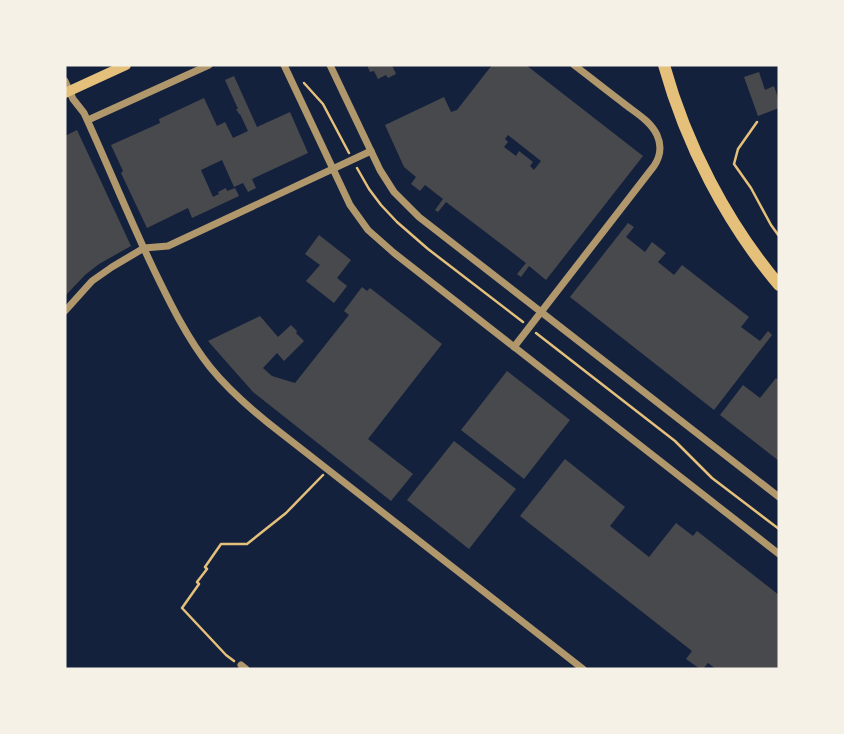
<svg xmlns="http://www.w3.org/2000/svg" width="844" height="734" font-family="Ubuntu,sans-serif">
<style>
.building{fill:#48494c;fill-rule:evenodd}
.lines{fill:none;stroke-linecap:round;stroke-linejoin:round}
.path{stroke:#e5c07b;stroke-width:2.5}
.minor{stroke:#b1986c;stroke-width:7}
.secondary{stroke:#e5c07b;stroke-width:10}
.primary{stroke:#e5c07b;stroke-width:12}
</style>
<rect width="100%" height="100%" fill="#14213d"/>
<!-- building -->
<g class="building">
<polygon points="367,65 392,65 396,74 388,78 386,75 378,79 374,71 370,72"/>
<path d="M 492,65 L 526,65 L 643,156 L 546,280 L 529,266 L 521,277 L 517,274 L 526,263 L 446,202 L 438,212 L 435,210 L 443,199 L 425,185 L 420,191 L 411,184 L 416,177 L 404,167 L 385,125 L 444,97 L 451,112 L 457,110 ZM 508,135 L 541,161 L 534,170 L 530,166 L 533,162 L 519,151 L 516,156 L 504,147 L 508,142 L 505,139 Z"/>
<polygon points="759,72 765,90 774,86 779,101 779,108 758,116 744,77"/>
<polygon points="234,76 257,127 290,112 308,153 252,179 256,188 248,192 243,183 234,187 222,160 201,170 213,197 219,194 218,192 226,188 227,191 235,188 239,196 192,218 188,208 147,228 121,173 123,171 111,145 160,123 159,119 204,98 217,126 225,122 233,138 248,131 240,114 239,114 236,109 238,109 225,80"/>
<polygon points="77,130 131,246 99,264 85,275 65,296 65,136"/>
<polygon points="628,223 634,227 626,237 645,252 652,242 666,253 658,262 674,275 682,265 749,317 741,327 760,341 768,331 772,335 714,410 570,297"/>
<polygon points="319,235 351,260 337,278 347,286 334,303 306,281 320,265 305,254"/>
<polygon points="362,287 367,291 370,288 442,344 368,439 413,474 391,501 253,392 208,341 260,316 278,337 291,325 297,331 296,333 304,341 284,361 277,353 263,368 272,376 295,383 349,315 344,311"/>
<polygon points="507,371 570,420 524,479 461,430"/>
<polygon points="776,378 779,380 779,461 720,415 743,385 760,398"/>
<polygon points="454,441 516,489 469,549 407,500"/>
<polygon points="565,459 625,507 610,526 649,557 676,523 693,536 697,531 779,595 779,669 716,669 708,663 703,669 700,669 686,659 692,651 520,516"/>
</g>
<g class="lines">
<!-- path -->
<g class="path">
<polyline points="304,83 323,104 349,153"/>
<polyline points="757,122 738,149 734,164 751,188 771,225 779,236"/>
<polyline points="357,168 369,189 381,205 397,222 428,249 523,322"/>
<polyline points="536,333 675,441 712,478 779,529"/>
<polyline points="234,661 226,655 182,608 199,584 197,582 207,569 205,567 221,544 247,544 286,513 323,475"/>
</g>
<!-- minor -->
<g class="minor">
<polyline points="284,65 350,205 368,230 394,253 779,554"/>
<polyline points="330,65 380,170 394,192 419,217 779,497"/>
<path d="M 65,81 L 73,99 L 84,113 C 108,165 129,218 154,270 C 170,303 187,338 210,367 C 231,393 255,413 281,433 L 583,669"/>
<polyline points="88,120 209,65"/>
<polyline points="65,311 92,281 112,267 144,248 168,246 371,151"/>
<path d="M 514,347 L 654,166 C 660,157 662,146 657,135 C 650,120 634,112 622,102 C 606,90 590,77 574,65"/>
<polyline points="241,665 246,669"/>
</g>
<!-- secondary -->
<polyline class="secondary" points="65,93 126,65"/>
<!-- primary -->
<path class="primary" d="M 664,65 C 686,144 726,222 779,285"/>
</g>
<!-- border -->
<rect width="844" height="734" fill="none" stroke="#f6f1e7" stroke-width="133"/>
</svg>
